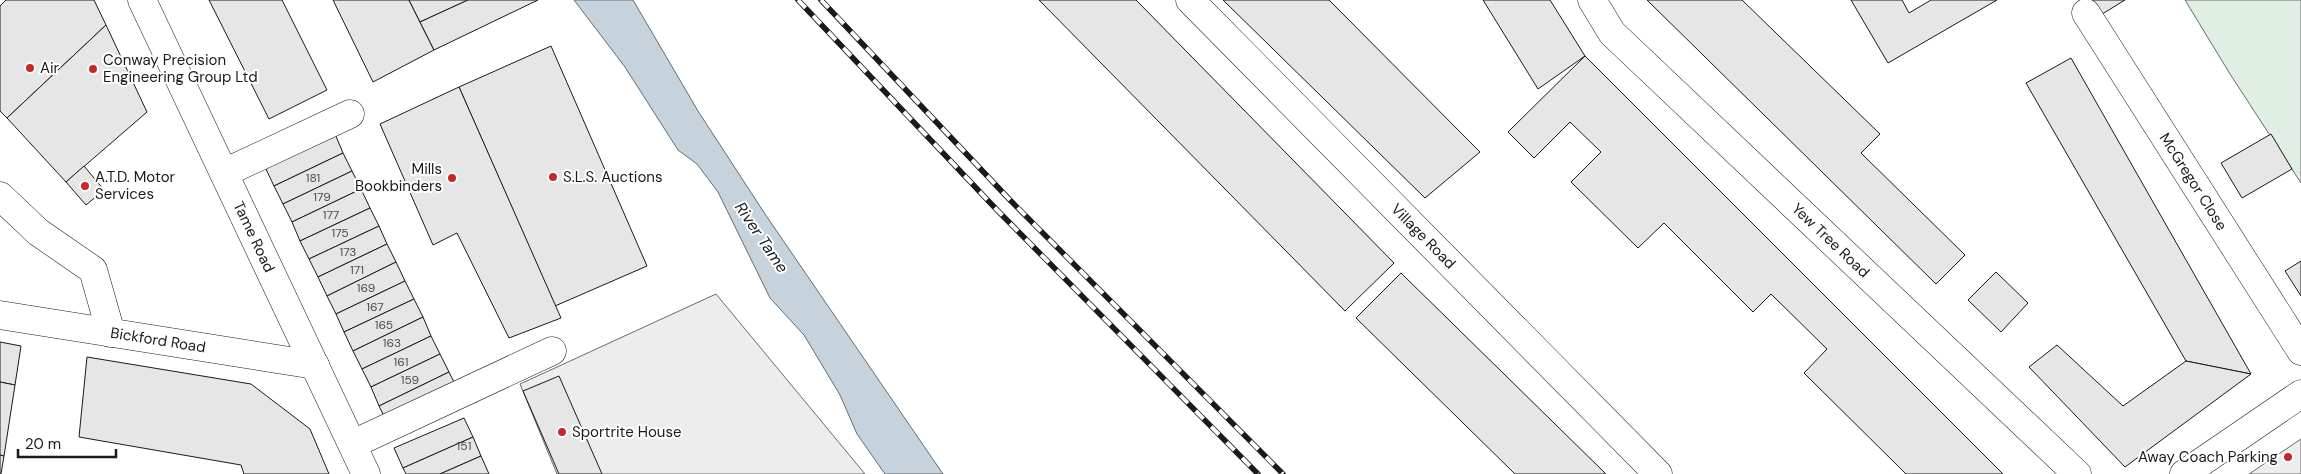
<svg xmlns="http://www.w3.org/2000/svg" width="2301" height="474" font-family="'DM Sans',sans-serif">
<style>
.park{fill:#e0efe3;stroke:#6a6a6a}
.parking{fill:#ededed;stroke:#6a6a6a}
.water{fill:#c6d2dc;stroke:#6a6a6a}
.building{fill:#e6e6e6;stroke:#1a1a1a}
.lines{fill:none;stroke-linecap:round;stroke-linejoin:round}
.minor-casing{stroke:#1a1a1a;stroke-width:29}
.minor{stroke:#fff;stroke-width:28}
.rail-casing{stroke:#1a1a1a;stroke-width:5.5}
.rail{stroke:#fff;stroke-width:4;stroke-dasharray:11;stroke-linecap:butt}
.poi-dot{fill:#c62828;stroke:#fff;stroke-width:2}
.labels{text-anchor:middle;stroke-width:4;stroke-linejoin:round;paint-order:stroke}
.number-label{font-size:12px;fill:#4d4d4d}
.poi-label{font-size:15px;fill:#1a1a1a;stroke:#fff;text-anchor:start}
.street-label{font-size:15px;fill:#1a1a1a;stroke:#fff}
.water-label{font-size:16px;font-style:italic;fill:#1a1a1a;stroke:#fff}
</style>
<rect width="100%" height="100%" fill="#fff"/>
<!-- park -->
<polygon class="park" points="2185,0 2301,0 2301,183 2230,74"/>
<!-- parking -->
<g class="parking">
<polygon points="716,294 865,474 557,474 520,384"/>
<polygon points="2301,439 2301,474 2249,474"/>
</g>
<!-- water -->
<polygon class="water" points="574,0 633,0 698,111 765,214 943,474 885,474 857,434 840,395 804,335 770,298 718,192 697,164 678,150 625,67"/>
<!-- building -->
<g class="building">
<polygon points="6,0 94,0 106,25 7,118 0,111 0,6"/>
<polygon points="209,0 282,0 327,90 269,119"/>
<polygon points="333,0 409,0 434,50 373,82"/>
<polygon points="409,0 468,0 420,22"/>
<polygon points="468,0 538,0 434,50 420,22"/>
<polygon points="1039,0 1136,0 1394,263 1345,311"/>
<polygon points="1223,0 1329,0 1480,152 1425,198"/>
<polygon points="1483,0 1550,0 1585,56 1538,89"/>
<polygon points="1647,0 1742,0 1880,134 1861,153 1965,255 1936,284"/>
<polygon points="1851,0 1902,0 1909,13 1931,0 1997,0 1888,63"/>
<polygon points="2090,0 2125,0 2099,16"/>
<polygon points="106,25 147,112 66,182 7,118"/>
<polygon points="551,46 647,266 555,306 459,87"/>
<polygon points="1585,56 2003,474 1906,474 1804,373 1827,349 1771,294 1753,312 1664,223 1638,248 1571,182 1601,152 1570,122 1534,158 1508,132"/>
<polygon points="2071,58 2251,374 2186,361 2026,83"/>
<polygon points="459,87 561,318 509,338 457,233 433,245 380,124"/>
<polygon points="335,134 343,153 274,186 265,167"/>
<polygon points="2271,134 2292,169 2242,198 2221,163"/>
<polygon points="343,153 352,171 283,204 274,186"/>
<polygon points="84,166 104,190 86,205 66,182"/>
<polygon points="352,171 361,189 292,222 283,204"/>
<polygon points="361,189 370,208 300,241 292,222"/>
<polygon points="370,208 379,226 309,259 300,241"/>
<polygon points="379,226 387,244 318,277 309,259"/>
<polygon points="387,244 396,262 327,296 318,277"/>
<polygon points="2301,261 2301,296 2285,271"/>
<polygon points="396,262 405,281 336,314 327,296"/>
<polygon points="1996,272 2028,303 2001,332 1968,300"/>
<polygon points="1401,273 1606,474 1515,474 1356,318"/>
<polygon points="405,281 414,299 344,332 336,314"/>
<polygon points="414,299 423,317 353,351 344,332"/>
<polygon points="423,317 431,336 362,369 353,351"/>
<polygon points="431,336 440,354 371,387 362,369"/>
<polygon points="0,342 21,346 15,385 0,382"/>
<polygon points="2057,345 2123,406 2186,361 2251,374 2125,467 2029,367"/>
<polygon points="440,354 449,372 379,406 371,387"/>
<polygon points="87,357 251,384 310,429 329,474 244,474 241,465 79,437"/>
<polygon points="449,372 458,390 388,424 379,406"/>
<polygon points="559,376 602,474 559,474 523,391"/>
<polygon points="0,382 15,385 4,456 0,455"/>
<polygon points="464,418 473,437 403,468 394,448"/>
<polygon points="473,437 481,456 440,474 406,474 403,468"/>
<polygon points="0,455 4,456 1,474 0,474"/>
<polygon points="481,456 489,474 440,474"/>
</g>
<g class="lines">
<!-- minor casing -->
<g class="minor-casing">
<g id="minor">
<path id="s1" d="M 142,0 L 366,474"/>
<path id="s2" d="M 1190,0 L 1658,474"/>
<path id="s3" d="M 1592,0 L 1612,33 L 2077,474"/>
<path id="s4" d="M 2086,13 L 2301,351"/>
<polyline points="224,173 350,114"/>
<polyline points="0,196 38,232 93,270 111,333"/>
<path id="s5" d="M 0,315 L 315,365"/>
<polyline points="353,444 552,351"/>
<polyline points="2184,474 2301,394"/>
</g>
</g>
<!-- minor -->
<use href="#minor" class="minor"/>
<!-- rail casing -->
<g class="rail-casing">
<g id="rail">
<polyline points="798,0 997,210 1258,474"/>
<polyline points="821,0 1009,199 1283,474"/>
</g>
</g>
<!-- rail -->
<use href="#rail" class="rail"/>
</g>
<!-- markers -->
<g class="poi-dot">
<circle cx="30" cy="68" r="5"/>
<circle cx="93" cy="69" r="5"/>
<circle cx="553" cy="177" r="5"/>
<circle cx="452" cy="178" r="5"/>
<circle cx="85" cy="186" r="5"/>
<circle cx="562" cy="432" r="5"/>
<circle cx="2288" cy="457" r="5"/>
</g>
<g class="labels">
<!-- number labels -->
<g class="number-label">
<text x="313" y="182">181</text>
<text x="322" y="201">179</text>
<text x="331" y="219">177</text>
<text x="340" y="237">175</text>
<text x="348" y="256">173</text>
<text x="357" y="274">171</text>
<text x="366" y="292">169</text>
<text x="375" y="311">167</text>
<text x="384" y="329">165</text>
<text x="392" y="347">163</text>
<text x="401" y="366">161</text>
<text x="410" y="384">159</text>
<text x="464" y="450">151</text>
</g>
<!-- poi labels -->
<g class="poi-label">
<text x="103" y="65">Conway Precision<tspan x="103" dy="17">Engineering Group Ltd</tspan></text>
<text x="40" y="73">Air</text>
<text x="442" y="174" text-anchor="end">Mills<tspan x="442" dy="17">Bookbinders</tspan></text>
<text x="95" y="182">A.T.D. Motor<tspan x="95" dy="17">Services</tspan></text>
<text x="563" y="182">S.L.S. Auctions</text>
<text x="572" y="437">Sportrite House</text>
<text x="2278" y="462" text-anchor="end">Away Coach Parking</text>
</g>
<!-- street labels -->
<g class="street-label">
<text dy="5" stroke="none"><textPath href="#s4" startOffset="200">McGregor Close</textPath></text>
<text dy="5" stroke="none"><textPath href="#s1" startOffset="262">Tame Road</textPath></text>
<text dy="5" stroke="none"><textPath href="#s2" startOffset="332">Village Road</textPath></text>
<text dy="5" stroke="none"><textPath href="#s3" startOffset="340">Yew Tree Road</textPath></text>
<text dy="5" stroke="none"><textPath href="#s5" startOffset="160">Bickford Road</textPath></text>
</g>
<!-- water labels -->
<g class="water-label">
<text transform="translate(762 237) rotate(56)" y="6">River Tame</text>
</g>
</g>
<!-- scale -->
<path d="M18 449v8h98v-8" fill="none" stroke="#1a1a1a" stroke-width="2.5"/>
<text x="25" y="449" font-size="15" fill="#1a1a1a" stroke="#ffffff" stroke-width="4" paint-order="stroke">20 m</text>
</svg>
